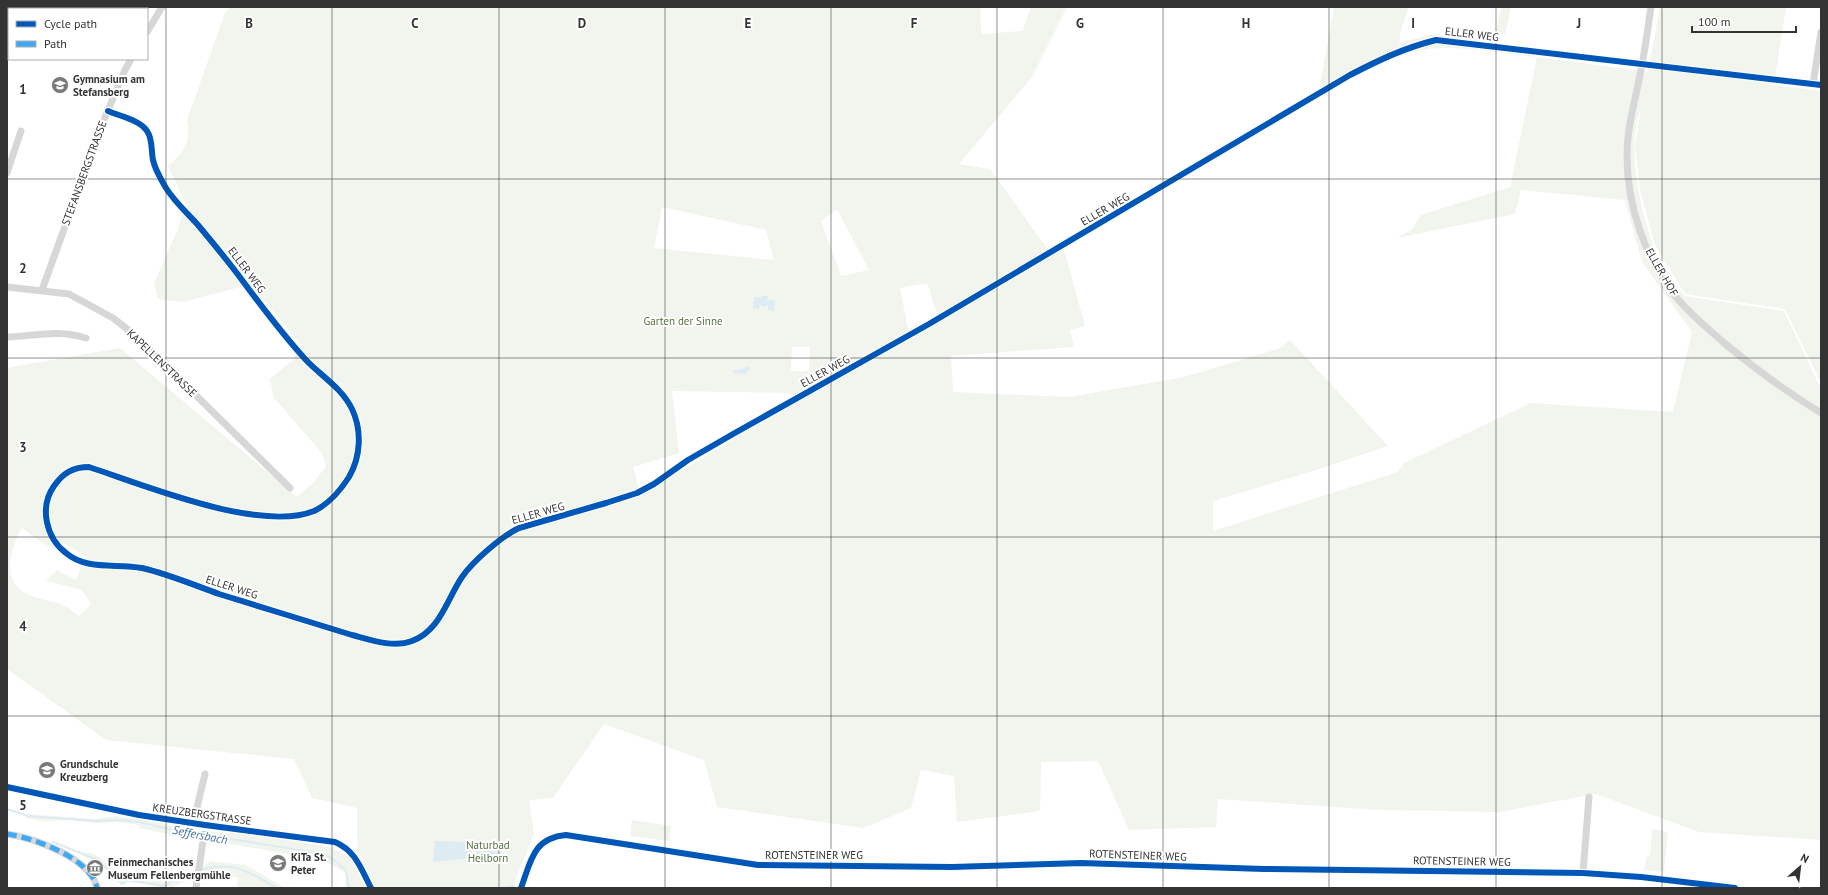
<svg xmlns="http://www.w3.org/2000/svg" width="1828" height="895" font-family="'PT Sans',sans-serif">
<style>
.green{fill:#f1f5ed;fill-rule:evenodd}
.water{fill:#ddebf3}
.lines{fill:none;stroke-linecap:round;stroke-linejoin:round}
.stream{stroke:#ddebf3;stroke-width:2}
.minor{stroke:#d7d7d7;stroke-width:7}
.quiet{stroke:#3fa9f5;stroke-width:5;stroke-dasharray:10 5;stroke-linecap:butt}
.cycleway-casing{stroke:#fff;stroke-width:8}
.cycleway{stroke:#0057b8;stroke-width:6}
.grid{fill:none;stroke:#333;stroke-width:1;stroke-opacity:0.55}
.labels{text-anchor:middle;stroke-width:4;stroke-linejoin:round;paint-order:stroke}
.street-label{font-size:11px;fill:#333;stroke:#fff}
.poi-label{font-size:11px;font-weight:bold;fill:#333;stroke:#fff;text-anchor:start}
.park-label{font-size:11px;fill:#56703f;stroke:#fff}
.water-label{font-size:12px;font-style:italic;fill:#3f7597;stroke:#fff}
.grid-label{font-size:13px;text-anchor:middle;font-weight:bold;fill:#333;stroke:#fff;stroke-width:4;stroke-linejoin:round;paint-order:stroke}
</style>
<rect width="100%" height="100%" fill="#fff"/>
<!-- green -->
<g class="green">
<path d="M 230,7 L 981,7 L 980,19 L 982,34 L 1022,31 L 1030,11 L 1030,7 L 1067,7 L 1032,77 L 959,164 L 990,169 L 1048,250 L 1065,253 L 1085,326 L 1070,330 L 1074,347 L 951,356 L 953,392 L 1069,397 L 1184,377 L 1278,349 L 1290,340 L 1388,446 L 1313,471 L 1213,501 L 1213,531 L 1398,472 L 1404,463 L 1531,403 L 1673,412 L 1692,332 L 1642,262 L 1625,200 L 1521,190 L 1515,214 L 1397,238 L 1412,229 L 1421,215 L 1510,187 L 1537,57 C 1508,54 1478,48 1448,48 C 1402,47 1357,73 1318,97 L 1334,7 L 1409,7 L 1401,30 L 1399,43 L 1434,34 L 1487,40 L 1537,57 L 1648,72 L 1660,7 L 1786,7 L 1774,85 L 1821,91 L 1821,383 L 1785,309 L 1685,294 L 1655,245 L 1640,190 L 1635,145 L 1641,108 C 1626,144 1640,212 1654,247 C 1660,263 1675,281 1684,296 L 1784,311 L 1819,385 L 1821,386 L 1821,840 L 1699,832 L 1596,794 L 1499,812 L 1380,810 L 1218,799 L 1216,827 L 1129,830 L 1098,761 L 1041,762 L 1040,811 L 957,822 L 954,776 L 921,770 L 911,808 L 863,828 L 717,807 L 704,760 L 604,724 L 553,798 L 529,800 L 534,834 L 512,888 L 376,888 L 361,857 L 355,849 L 359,846 L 357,842 L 357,808 L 312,798 L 294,759 L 106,740 L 7,669 L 7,368 L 120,348 L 297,497 L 315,481 L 326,466 L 322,453 L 274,398 L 270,379 L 293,360 L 301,345 L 251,284 L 184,302 L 158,299 L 154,283 L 177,231 L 186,204 L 168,166 C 185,152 191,142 187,120 L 225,13 ZM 662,207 L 766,230 L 774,260 L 654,248 ZM 837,209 L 869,270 L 841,276 L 821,221 ZM 927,283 L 938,316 L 908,329 L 900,288 ZM 792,347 L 810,347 L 809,371 L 791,371 ZM 672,391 L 790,393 L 799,400 L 696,462 L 639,490 L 633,467 L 679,453 ZM 22,528 L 41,542 L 53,548 L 64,543 L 85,556 L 76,580 L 57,570 L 46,581 L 82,590 L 91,604 L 79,616 C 74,613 70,609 66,607 C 54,600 39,600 27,594 C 0,581 11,547 22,528 Z"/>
<polygon points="1501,7 1511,7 1505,35 1496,33"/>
<polygon points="27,814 96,819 116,816 138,819 202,832 201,840 138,828 139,826 133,824 116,822 96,823 70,820 44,821 25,818"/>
<polygon points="632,820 671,826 669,841 630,836"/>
<polygon points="1652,829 1668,832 1664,872 1644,870 1647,856 1650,855"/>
<polygon points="207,831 229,834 233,832 331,847 351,858 365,888 345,888 346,873 322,860 214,841 204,841"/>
<path d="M 89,852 L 99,857 L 122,876 L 128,875 L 164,882 L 175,876 L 192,870 L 191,878 C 185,880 178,886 172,887 C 163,890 140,882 128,882 L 124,885 C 110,876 100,861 84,857 Z"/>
<polygon points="211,861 246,865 285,888 237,888 238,877 199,876 200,868"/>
</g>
<!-- water -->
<g class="water">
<polygon points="761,296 768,296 767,302 769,300 775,300 774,311 768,310 768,304 767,306 761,306 760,303 759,309 753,308 754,297 760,297 761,301"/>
<polygon points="748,366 749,369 746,374 733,373 733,370 740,370"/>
<polygon points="435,841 472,842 472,858 433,862"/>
<polygon points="476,842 499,842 498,856 476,857"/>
</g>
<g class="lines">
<!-- stream -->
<g class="stream">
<polyline points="7,809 28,816 96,821 120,820 139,822 198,836 231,839 324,854 337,862 346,871 349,888"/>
<polyline points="53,842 98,860 122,884 128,880 165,886 177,878 196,871"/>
<path d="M 200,870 C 233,860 249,872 277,888"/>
<polyline points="505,888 514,886"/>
</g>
<!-- minor -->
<g class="minor">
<polyline points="35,7 39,9"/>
<path d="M 1651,7 C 1648,26 1646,45 1642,64 C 1637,95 1627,124 1627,156 C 1627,205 1645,258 1675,296 C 1689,313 1707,328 1723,342 C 1754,368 1787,392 1821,413"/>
<polyline points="147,32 162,7"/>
<polyline points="1813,84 1821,32"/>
<path d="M 108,111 C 119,116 140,120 147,131 C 153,139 151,151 153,160 C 155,170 161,179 166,188 C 174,201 187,213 198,225 C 213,243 228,261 242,280 C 262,307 283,335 306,360 C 321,376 341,387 352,409 C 362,430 361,456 349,477 C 340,491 329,504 314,511 C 260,533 144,485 89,467 C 73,467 63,473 54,486 C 39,507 46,538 66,553 C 87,571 117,563 142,568 C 168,574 194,585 219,594 C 263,608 308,621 352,635 C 371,640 393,648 412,641 C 440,631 447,599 462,577 C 473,561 502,536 519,528 L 606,503 L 637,493 L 654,484 L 688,460 L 733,434 L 929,324 L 1350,75 C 1379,60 1404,48 1436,40 L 1821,85"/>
<polyline points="7,173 21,131"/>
<polyline points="7,287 69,294 113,318 131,332 155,355 290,488"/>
<polyline points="42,290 101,127 125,70 131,59"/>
<path d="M 7,337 C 37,336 56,329 86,338"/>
<path d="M 7,787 L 139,815 L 205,825 L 335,842 C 356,851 361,869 371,888"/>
<polyline points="193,824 205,774"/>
<path d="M 7,834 C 34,838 91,858 97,888"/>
<polyline points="1583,873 1589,797"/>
<polyline points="196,888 203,841"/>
<path d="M 521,888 C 531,861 533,838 566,835 L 758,865 L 952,867 L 1081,863 L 1264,869 L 1583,873 L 1641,877 L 1735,888"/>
</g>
<!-- quiet -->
<g class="quiet">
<path d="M 7,834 C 34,838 91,858 97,888"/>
<polyline points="203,841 205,825"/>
</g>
<!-- cycleway casing -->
<g class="cycleway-casing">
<g id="cycleway">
<path d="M 108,111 C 119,116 140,120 147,131 C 153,139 151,151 153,160 C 155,170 161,179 166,188 C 174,201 187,213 198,225 C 213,243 228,261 242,280 C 262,307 283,335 306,360 C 321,376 341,387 352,409 C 362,430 361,456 349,477 C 340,491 329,504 314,511 C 260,533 144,485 89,467 C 73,467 63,473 54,486 C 39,507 46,538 66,553 C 87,571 117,563 142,568 C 168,574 194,585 219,594 C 263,608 308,621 352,635 C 371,640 393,648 412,641 C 440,631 447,599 462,577 C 473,561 502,536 519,528 L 606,503 L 637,493 L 654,484 L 688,460 L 733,434 L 929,324 L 1350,75 C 1379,60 1404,48 1436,40 L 1821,85"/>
<path d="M 7,787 L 139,815 L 205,825 L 335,842 C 356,851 361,869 371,888"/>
<path d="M 521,888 C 531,861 533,838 566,835 L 758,865 L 952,867 L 1081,863 L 1264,869 L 1583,873 L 1641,877 L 1735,888"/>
</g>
</g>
<!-- cycleway -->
<use href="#cycleway" class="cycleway"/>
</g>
<!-- grid -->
<path class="grid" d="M 166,7 L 166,888M 332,7 L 332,888M 499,7 L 499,888M 665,7 L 665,888M 831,7 L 831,888M 997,7 L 997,888M 1163,7 L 1163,888M 1329,7 L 1329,888M 1496,7 L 1496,888M 1662,7 L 1662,888M 7,179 L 1821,179M 7,358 L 1821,358M 7,537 L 1821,537M 7,716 L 1821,716"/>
<!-- icons -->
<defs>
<g id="school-disc" transform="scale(0.9)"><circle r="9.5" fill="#7a7a7a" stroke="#fff"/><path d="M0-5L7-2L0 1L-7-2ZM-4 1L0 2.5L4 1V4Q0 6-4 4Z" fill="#fff"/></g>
<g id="museum-disc" transform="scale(0.9)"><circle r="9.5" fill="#7a7a7a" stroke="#fff"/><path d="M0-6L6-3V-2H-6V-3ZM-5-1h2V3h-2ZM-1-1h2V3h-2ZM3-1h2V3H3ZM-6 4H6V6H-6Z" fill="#fff"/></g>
</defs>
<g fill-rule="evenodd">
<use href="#school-disc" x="60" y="85"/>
<use href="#school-disc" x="47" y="770"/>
<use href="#school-disc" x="278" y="863"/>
<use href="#museum-disc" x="95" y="868"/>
</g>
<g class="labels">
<!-- street labels -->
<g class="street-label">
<text transform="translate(1472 34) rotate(7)" y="4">ELLER WEG</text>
<text transform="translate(84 173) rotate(-70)" y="4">STEFANSBERGSTRASSE</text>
<text transform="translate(1105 209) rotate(-30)" y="4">ELLER WEG</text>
<text transform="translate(247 270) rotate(53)" y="4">ELLER WEG</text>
<text transform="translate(1662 272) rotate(60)" y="4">ELLER HOF</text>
<text transform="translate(162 363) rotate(44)" y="4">KAPELLENSTRASSE</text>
<text transform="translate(825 371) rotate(-29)" y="4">ELLER WEG</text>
<text transform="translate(538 513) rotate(-16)" y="4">ELLER WEG</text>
<text transform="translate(232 587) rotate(18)" y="4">ELLER WEG</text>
<text transform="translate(202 814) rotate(8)" y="4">KREUZBERGSTRASSE</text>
<text x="814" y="859">ROTENSTEINER WEG</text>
<text transform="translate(1138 855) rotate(2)" y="4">ROTENSTEINER WEG</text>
<text transform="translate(1462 861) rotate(1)" y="4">ROTENSTEINER WEG</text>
</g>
<!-- poi labels -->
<g class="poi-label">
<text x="73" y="83">Gymnasium am<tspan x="73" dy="13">Stefansberg</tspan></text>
<text x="60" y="768">Grundschule<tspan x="60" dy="13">Kreuzberg</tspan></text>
<text x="291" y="861">KiTa St.<tspan x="291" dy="13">Peter</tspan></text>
<text x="108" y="866">Feinmechanisches<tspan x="108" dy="13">Museum Fellenbergmühle</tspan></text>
</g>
<!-- park labels -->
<g class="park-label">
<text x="683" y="325">Garten der Sinne</text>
<text x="488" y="849">Naturbad<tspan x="488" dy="13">Heilborn</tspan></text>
</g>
<!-- water labels -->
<g class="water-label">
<text transform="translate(200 835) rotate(11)" y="4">Seffersbach</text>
</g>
</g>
<g class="grid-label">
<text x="249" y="28">B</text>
<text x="415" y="28">C</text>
<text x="582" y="28">D</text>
<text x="748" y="28">E</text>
<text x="914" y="28">F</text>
<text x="1080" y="28">G</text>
<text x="1246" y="28">H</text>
<text x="1413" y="28">I</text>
<text x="1579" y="28">J</text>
<text x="23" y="94">1</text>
<text x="23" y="273">2</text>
<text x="23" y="452">3</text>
<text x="23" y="631">4</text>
<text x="23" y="810">5</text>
</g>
<!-- border -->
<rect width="1828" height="895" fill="none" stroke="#333333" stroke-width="16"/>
<!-- legend -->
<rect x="8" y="8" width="140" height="52" fill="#ffffff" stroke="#adadad"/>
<rect x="16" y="21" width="20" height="6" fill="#0057b8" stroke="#adadad"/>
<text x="44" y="28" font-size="12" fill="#333333">Cycle path</text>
<rect x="16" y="41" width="20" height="6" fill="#3fa9f5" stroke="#adadad"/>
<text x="44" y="48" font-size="12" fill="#333333">Path</text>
<!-- north arrow -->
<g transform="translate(1800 867) rotate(28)" stroke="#ffffff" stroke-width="3" paint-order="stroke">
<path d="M0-3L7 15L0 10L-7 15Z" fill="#333333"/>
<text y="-6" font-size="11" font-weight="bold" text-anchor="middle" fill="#333333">N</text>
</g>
<!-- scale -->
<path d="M1692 26v6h104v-6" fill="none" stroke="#333333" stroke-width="2"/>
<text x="1698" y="26" font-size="12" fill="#333333" stroke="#ffffff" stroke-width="3" paint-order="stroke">100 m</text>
</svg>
